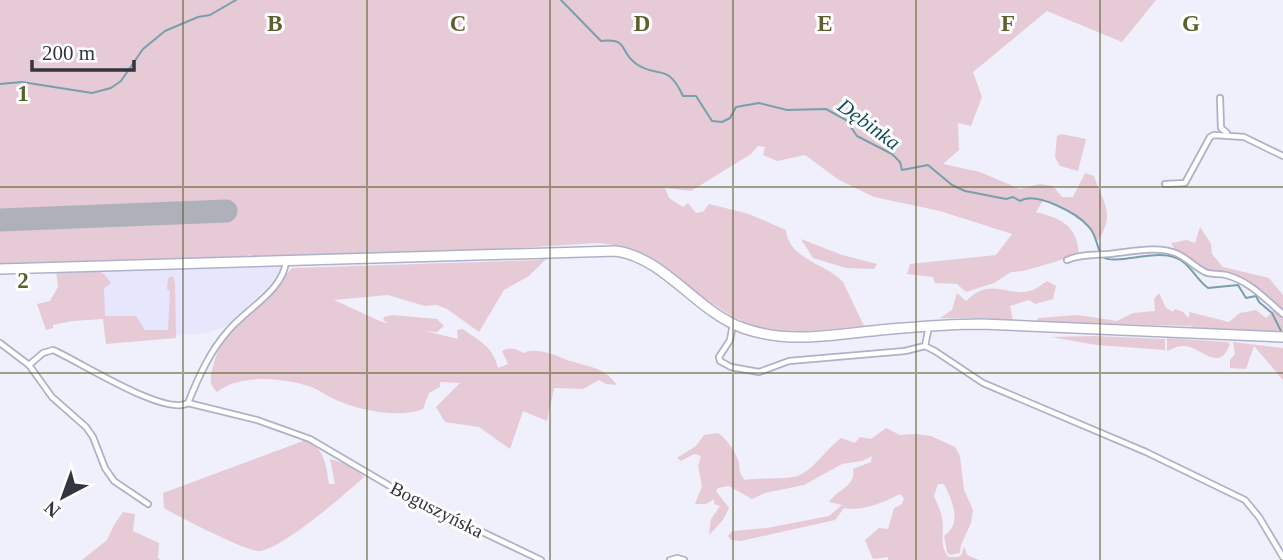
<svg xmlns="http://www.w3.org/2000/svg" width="1283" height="560" font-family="'Times New Roman',serif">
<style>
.built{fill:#e6e7fc}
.green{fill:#e6cad6}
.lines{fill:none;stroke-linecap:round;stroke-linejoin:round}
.stream{stroke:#77a0aa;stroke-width:2}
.runway{stroke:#aeb0ba;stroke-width:23}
.minor-casing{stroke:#afb1ca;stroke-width:8}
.trunk-casing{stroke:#afb1ca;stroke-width:12}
.minor{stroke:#fff;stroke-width:4.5}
.trunk{stroke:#fff;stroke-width:9}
.grid{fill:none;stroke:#5b602d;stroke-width:2;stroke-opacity:0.55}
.labels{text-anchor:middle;stroke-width:6;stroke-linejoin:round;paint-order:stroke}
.street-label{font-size:19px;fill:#34353f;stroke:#fff}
.water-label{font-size:21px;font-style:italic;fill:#15505d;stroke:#fff}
.grid-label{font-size:23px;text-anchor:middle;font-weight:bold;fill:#5b602d;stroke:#fff;stroke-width:6;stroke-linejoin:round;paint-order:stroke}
</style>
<rect width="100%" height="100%" fill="#eff0fb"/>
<!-- built -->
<polygon class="built" points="282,264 277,278 226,326 207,333 173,336 104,334 102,271 244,268"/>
<!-- green -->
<g class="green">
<path d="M 0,0 L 1156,0 L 1122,42 L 1047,11 L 973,72 L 982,97 L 971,126 L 958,123 L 959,150 L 943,164 L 980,172 L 1020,189 L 1040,184 L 1053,186 L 1062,197 L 1073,197 L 1085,173 L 1094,176 C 1103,204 1116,212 1098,241 C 1086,217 1068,208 1044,199 L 1036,212 C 1061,219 1076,224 1079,253 L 1055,262 L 1023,271 L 1011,272 L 994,283 L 966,292 L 957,284 L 935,283 L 933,277 L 907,274 L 910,264 L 996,255 L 1012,234 L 940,211 L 874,197 L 839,180 L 805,155 L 777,161 L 763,155 L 765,147 L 758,146 L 751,154 L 691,191 L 665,188 L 669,198 L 683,207 L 688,203 L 696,213 L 703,212 L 709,204 L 749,214 L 786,230 C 788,259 827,264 843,282 L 865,328 C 822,334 783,336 741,323 L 741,320 L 733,317 L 700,295 L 645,254 L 622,246 L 598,243 L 467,251 L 252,256 L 249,254 L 248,257 L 0,266 Z"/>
<polygon points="1061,134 1086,139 1078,171 1060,166 1055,157 1057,136"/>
<polygon points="1200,227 1211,244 1212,254 1223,267 1269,278 1283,295 1283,312 1257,287 1245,281 1203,268 1176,251 1171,243 1187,240 1195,243"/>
<polygon points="801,239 842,255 877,264 874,269 846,268 813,258"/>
<path d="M 543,257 L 547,258 L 529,276 L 504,290 L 479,332 L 447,309 L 437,305 L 425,306 L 388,295 L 334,300 L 382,322 L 388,323 L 383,320 L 384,317 L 392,315 L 437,319 L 444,326 L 437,332 L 425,331 L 458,339 L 457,330 L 463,329 C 479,341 493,346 498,368 L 508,364 L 502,351 C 509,346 517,349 523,353 C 537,347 555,355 567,360 C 587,367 604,366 617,385 L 606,384 L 599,380 L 583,389 L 554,388 L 547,421 L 523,411 L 510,449 L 479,427 L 445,422 L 436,407 L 460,383 L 440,382 L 440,387 L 429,393 L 423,409 C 399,419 357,410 334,399 C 325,395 315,387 305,385 C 278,378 240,374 217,392 C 207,383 211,374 214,363 C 223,330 253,312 275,288 C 281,282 286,274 292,268 L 539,260 Z"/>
<polygon points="97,270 104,274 111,283 104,288 105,316 136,316 145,330 168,330 170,291 167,289 168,278 173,276 175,283 176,338 106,344 103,319 72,321 53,325 53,328 46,330 37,304 50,301 58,287 56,271"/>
<path d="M 1047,281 L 1056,286 L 1053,299 L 1035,304 L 1029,300 L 1010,306 L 1013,321 L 985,318 L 940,318 L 952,310 L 957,293 L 966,301 C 992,275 1009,299 1032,290 C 1037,289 1042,284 1047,281 Z"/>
<polygon points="1159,293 1166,308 1173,312 1175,309 1183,312 1189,318 1189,312 1229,322 1240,313 1256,310 1266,318 1275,309 1283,316 1283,334 1191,327 1190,323 1190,326 1037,322 1038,318 1078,315 1117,321 1133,313 1155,311 1154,299"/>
<polygon points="1094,336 1165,339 1165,350 1097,345 1051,337"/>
<path d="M 1167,338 L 1227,342 L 1230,344 C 1219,375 1200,345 1183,346 C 1178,346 1172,349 1167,351 Z"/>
<polygon points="1233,342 1283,348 1283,380 1254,346 1246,369 1230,368 1230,360 1235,354"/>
<path d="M 886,428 L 900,435 L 916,434 L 931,436 L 955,447 L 960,456 L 964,490 L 973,510 L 971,523 L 961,545 L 960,553 L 950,555 L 947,552 L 944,536 C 963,523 952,500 944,484 L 938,484 L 934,496 C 937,503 941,511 942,518 C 945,531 938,546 949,557 L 958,557 L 962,554 L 964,546 L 967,555 L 979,560 L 888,560 L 888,557 L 873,559 L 865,540 L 879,528 L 888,529 L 894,508 L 902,504 L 904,498 L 900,494 C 885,502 861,512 844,508 L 835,520 L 741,541 L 731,540 L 728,536 L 732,531 L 767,528 L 829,516 L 842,505 L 829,502 C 837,489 856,487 853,469 L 871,462 L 872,456 L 862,461 L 842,464 L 804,485 L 765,493 L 752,499 L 729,486 L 718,488 L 716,491 L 729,508 L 723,520 L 709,535 L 711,519 L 720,506 L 714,504 L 714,499 L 706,504 L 695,504 L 702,486 L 698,466 L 701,456 L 694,454 L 681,461 L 677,458 L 696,446 L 704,435 L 718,433 C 727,439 736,452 739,463 C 740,471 739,474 745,480 C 760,477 790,480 800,475 C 815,468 827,448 841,438 L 855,443 L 860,437 L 871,439 Z"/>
<path d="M 306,440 C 325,449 326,465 329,484 L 335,484 L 330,459 C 344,463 355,467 364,477 C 348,492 277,553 258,551 C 244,550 177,516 164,508 L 163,493 Z"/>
<polygon points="123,512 135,514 133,531 159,543 158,558 161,560 82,560 107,540 114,525"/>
</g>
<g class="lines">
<!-- stream -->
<g class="stream">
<path d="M 561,0 L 601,41 C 629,38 619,51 635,63 C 658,80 667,61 683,96 L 696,96 L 712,121 L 722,122 L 730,118 L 736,107 L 759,103 L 787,110 L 826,109 L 846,120 L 857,136 L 892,154 L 900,162 L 902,170 L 928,165 L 952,185 L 965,191 L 1006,199 L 1013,197 L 1020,201 C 1036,191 1077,213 1089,227 C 1095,233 1097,244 1100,253"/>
<polyline points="0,84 22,82 92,93 111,88 121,81 143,49 165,31 198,17 210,15 236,0"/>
<path d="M 1102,257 C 1116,265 1152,250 1174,257 C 1190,262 1195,279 1208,288 L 1238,285 L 1246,298 L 1256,296 L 1259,302 L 1272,313 L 1282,333"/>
</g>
<!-- runway -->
<polyline class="runway" points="0,220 226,211"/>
<!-- minor casing -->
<g class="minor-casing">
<g id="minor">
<polyline points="1220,98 1221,128 1227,133"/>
<polyline points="1165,184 1185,183 1210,137 1214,135 1244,137 1283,156"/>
<path d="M 1067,260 C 1080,254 1095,255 1109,254 C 1130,252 1159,245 1178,254 C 1188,259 1195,267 1205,272 C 1212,275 1219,273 1226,275 C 1251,282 1264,298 1283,314"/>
<polyline points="733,324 730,340 719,357 720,361 731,367 759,372 789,361 905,351 925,346 929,326"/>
<polyline points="0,343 29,365 52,397 86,427 93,437 105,468 114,481 148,504"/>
<polyline points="925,346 935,351 983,383 1146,452 1245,500 1259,517 1283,557"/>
<path d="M 29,365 L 43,353 L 53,350 C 79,361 165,417 188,403 L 257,420 L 310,439 L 407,496 L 541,560"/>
<path d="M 188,403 C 198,378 210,351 228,331 C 245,310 284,290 286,261"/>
<polyline points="670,560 677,558 684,560"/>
</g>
</g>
<!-- trunk casing -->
<g class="trunk-casing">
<path id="trunk" d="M 0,269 L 616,251 C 665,258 696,311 743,328 C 788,344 833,335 880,330 C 914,327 948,324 981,324 L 1283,337"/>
</g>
<!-- minor -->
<use href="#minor" class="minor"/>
<!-- trunk -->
<use href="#trunk" class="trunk"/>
</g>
<!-- grid -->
<path class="grid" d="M 183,0 L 183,560M 367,0 L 367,560M 550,0 L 550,560M 733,0 L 733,560M 916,0 L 916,560M 1100,0 L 1100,560M 0,187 L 1283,187M 0,373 L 1283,373"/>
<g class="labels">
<!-- street labels -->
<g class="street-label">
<text transform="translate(437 509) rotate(27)" y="7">Boguszyńska</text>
</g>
<!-- water labels -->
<g class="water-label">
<text transform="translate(869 124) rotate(36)" y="7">Dębinka</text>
</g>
</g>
<g class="grid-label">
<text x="275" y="31">B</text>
<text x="458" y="31">C</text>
<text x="642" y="31">D</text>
<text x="825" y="31">E</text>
<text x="1008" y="31">F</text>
<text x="1191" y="31">G</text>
<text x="23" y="101">1</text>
<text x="23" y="288">2</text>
</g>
<!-- north arrow -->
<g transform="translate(63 497) rotate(221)" stroke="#ffffff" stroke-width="5" paint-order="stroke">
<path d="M0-5L12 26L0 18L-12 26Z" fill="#34353f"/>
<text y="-10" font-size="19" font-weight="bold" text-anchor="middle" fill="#34353f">N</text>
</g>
<!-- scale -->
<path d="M32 60v10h102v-10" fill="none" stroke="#34353f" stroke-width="3.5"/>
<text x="42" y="60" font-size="21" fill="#34353f" stroke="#ffffff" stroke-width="5" paint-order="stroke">200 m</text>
</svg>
